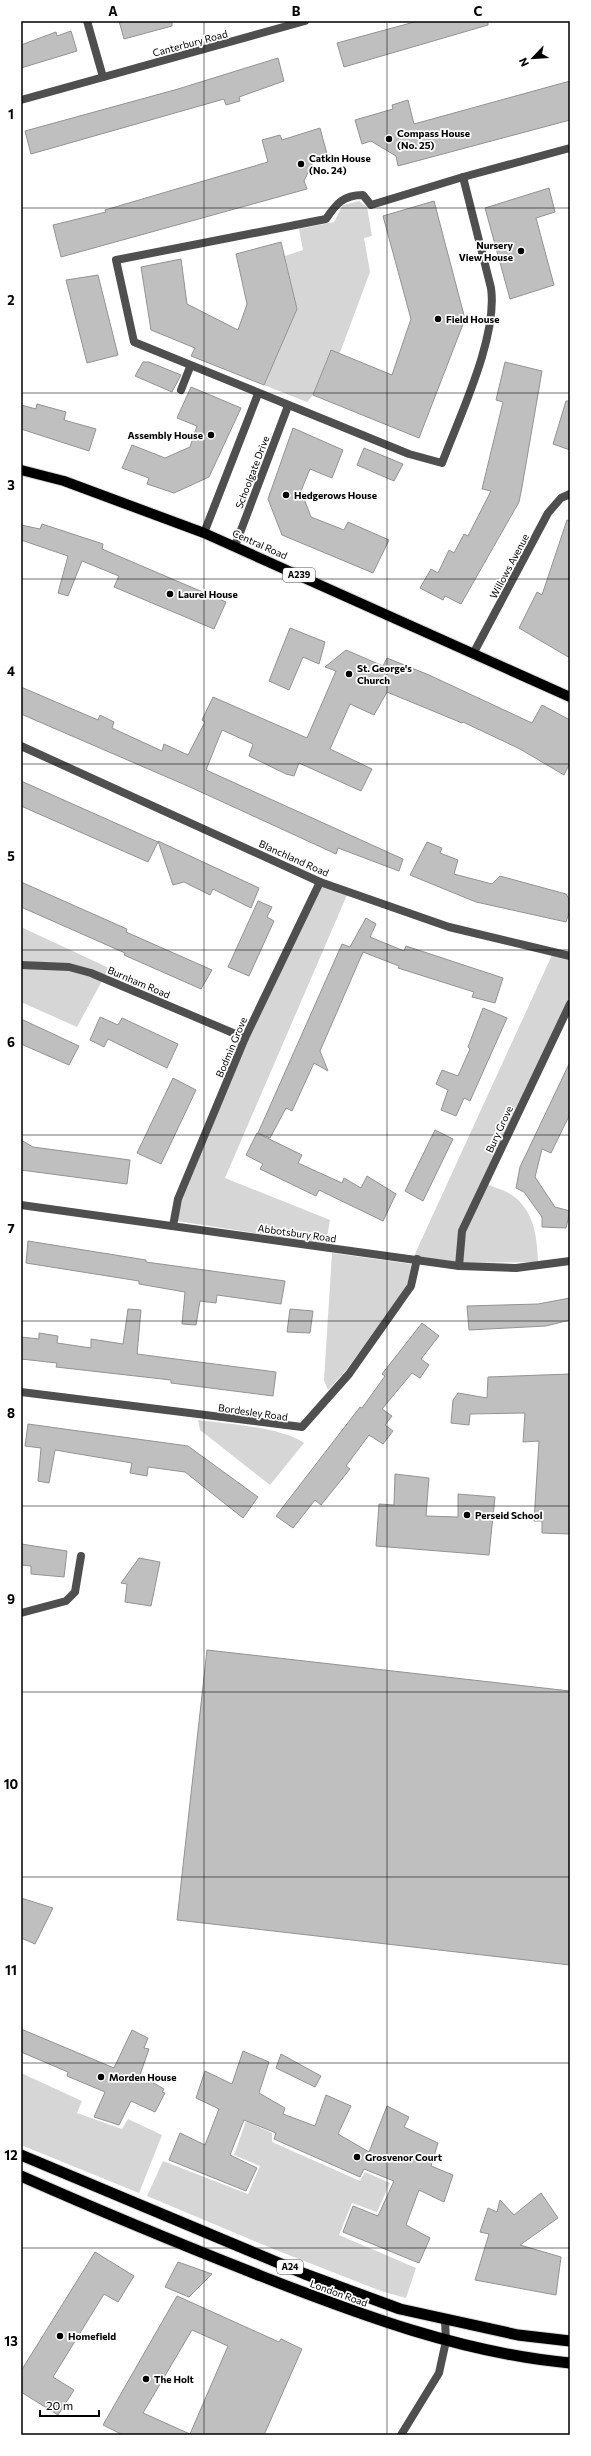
<svg xmlns="http://www.w3.org/2000/svg" width="591" height="2456" font-family="Commissioner,sans-serif">
<style>
.green{fill:#d6d6d6}
.building{fill:#bfbfbf;stroke:#939393;fill-rule:evenodd}
.lines{fill:none;stroke-linecap:round;stroke-linejoin:round}
.primary-casing{stroke:#dbdbdb;stroke-width:12}
.trunk-casing{stroke:#dbdbdb;stroke-width:13}
.minor{stroke:#4f4f4f;stroke-width:8}
.tertiary{stroke:#4f4f4f;stroke-width:8}
.primary{stroke:#000;stroke-width:10}
.trunk{stroke:#000;stroke-width:11}
.grid{fill:none;stroke:#000;stroke-width:1;stroke-opacity:0.55}
.poi-dot{fill:#000;stroke:#fff;stroke-width:1.5}
.labels{text-anchor:middle;stroke-width:3.5;stroke-linejoin:round;paint-order:stroke}
.shield{fill:#fff;stroke:#4c4c4c;stroke-width:1}
.shield-label{font-size:9px;font-weight:bold;fill:#000}
.street-label{font-size:10px;fill:#000;stroke:#fff}
.poi-label{font-size:10px;font-weight:bold;fill:#000;stroke:#fff;text-anchor:start}
.neatline{fill:none;stroke:#000;stroke-width:1.5}
.grid-label{font-size:13px;text-anchor:middle;font-weight:bold;fill:#000}
</style>
<rect width="100%" height="100%" fill="#fff"/>
<!-- green -->
<g class="green">
<polygon points="359,201 367,207 372,236 364,238 370,272 341,350 339,354 330,351 313,395 307,402 264,385 297,309 285,256 303,250 299,229 334,222 343,205"/>
<polygon points="322,886 347,895 225,1178 330,1220 326,1244 177,1221 182,1199 249,1038"/>
<polygon points="21,927 109,968 77,1027 21,1002"/>
<path d="M 552,955 L 570,960 L 570,996 L 482,1182 C 492,1187 507,1190 516,1198 C 535,1215 537,1238 538,1262 L 463,1263 L 414,1256 Z"/>
<polygon points="332,1253 411,1264 408,1284 347,1369 328,1390 324,1380"/>
<path d="M 198,1420 C 227,1424 281,1427 304,1443 L 270,1485 L 200,1430 Z"/>
<polygon points="21,2073 82,2101 77,2113 122,2129 128,2119 162,2135 139,2193 21,2145"/>
<polygon points="246,2121 272,2133 272,2142 360,2181 365,2172 390,2183 377,2212 352,2203 339,2235 416,2268 406,2298 381,2291 276,2250 147,2196 163,2161 248,2194 260,2166 234,2155"/>
</g>
<!-- building -->
<g class="building">
<polygon points="119,21 172,21 172,26 124,39"/>
<polygon points="418,21 488,21 488,25 344,67 337,43"/>
<polygon points="71,31 77,51 21,68 21,45 56,32 57,36"/>
<polygon points="278,58 284,81 239,97 240,101 226,105 224,99 31,154 25,131 178,89"/>
<polygon points="570,81 570,120 398,166 396,156 371,141 362,144 355,120 393,109 392,105 408,100 414,124"/>
<polygon points="320,128 327,154 315,158 304,181 307,189 61,257 53,225 106,212 105,210 268,162 262,140 280,135 282,140"/>
<polygon points="549,188 555,212 536,218 554,285 510,299 485,208"/>
<polygon points="434,201 465,319 419,438 313,395 331,350 392,375 411,319 383,216"/>
<polygon points="281,242 297,309 264,385 191,356 195,348 151,330 141,267 181,259 187,304 238,330 247,304 236,254"/>
<polygon points="98,275 118,355 87,363 66,280"/>
<polygon points="143,362 149,362 181,375 172,392 135,376"/>
<polygon points="505,362 542,371 522,487 519,502 461,604 445,596 443,600 420,588 431,569 438,573 449,550 454,553 464,534 468,536 491,491 482,489 503,402 496,400"/>
<polygon points="191,387 241,408 209,477 174,493 147,484 149,478 122,468 132,445 165,458 190,447 197,426 177,418"/>
<polygon points="566,401 570,401 570,450 553,444"/>
<polygon points="37,404 66,412 64,420 96,429 89,451 21,429 21,405 36,409"/>
<polygon points="293,428 343,450 332,478 310,469 301,491 311,517 344,530 348,522 389,540 373,573 282,535 268,499"/>
<polygon points="364,448 403,464 394,481 357,465"/>
<polygon points="567,520 570,521 570,658 519,628 537,592 542,595"/>
<polygon points="42,524 103,544 102,549 226,602 214,629 114,587 119,576 82,561 68,596 58,593 68,556 21,540 21,525 40,529"/>
<polygon points="290,628 325,642 319,664 303,657 289,690 269,681"/>
<polygon points="346,650 383,666 387,658 429,675 532,723 542,705 570,720 570,763 564,775 520,749 463,722 462,723 387,692 374,715 350,704 330,749 372,769 361,791 299,763 294,776 286,774 249,756 253,744 222,730 206,770 403,859 399,871 338,848 336,854 190,787 21,714 21,687 98,720 100,715 114,722 112,728 162,751 164,744 188,755 205,722 202,720 213,697 307,738 336,671 325,667"/>
<polygon points="21,781 158,842 148,862 21,806"/>
<polygon points="158,841 259,888 251,908 213,889 210,895 184,882 173,885"/>
<polygon points="427,842 442,848 440,853 458,860 454,874 492,884 500,876 566,894 569,899 570,910 566,922 476,902 410,875"/>
<polygon points="21,882 127,929 126,932 212,970 201,989 124,955 125,953 21,907"/>
<polygon points="258,901 272,907 267,917 274,921 249,976 228,967"/>
<polygon points="366,918 376,924 370,937 404,951 406,946 503,978 495,1003 472,997 474,992 398,968 399,966 363,952 320,1051 328,1071 314,1063 292,1111 286,1108 270,1138 258,1133 342,944 350,947"/>
<polygon points="483,1008 507,1018 470,1101 464,1098 456,1116 441,1110 448,1090 436,1084 442,1070 458,1076 470,1049 468,1047"/>
<polygon points="100,1017 118,1025 122,1018 178,1044 167,1068 108,1039 104,1047 90,1040"/>
<polygon points="21,1019 79,1046 69,1065 21,1044"/>
<polygon points="570,1062 570,1114 551,1153 542,1149 535,1177 555,1207 570,1211 566,1228 542,1227 542,1217 524,1192 516,1188 520,1167"/>
<polygon points="173,1078 196,1090 161,1164 137,1153"/>
<polygon points="435,1130 453,1139 423,1201 405,1191"/>
<polygon points="257,1133 302,1155 298,1163 342,1183 344,1178 361,1188 367,1176 396,1194 383,1221 319,1190 316,1196 260,1169 263,1164 246,1155"/>
<polygon points="21,1140 33,1147 130,1160 127,1184 21,1170"/>
<polygon points="28,1241 146,1260 146,1262 285,1281 281,1304 217,1295 216,1303 200,1301 196,1325 182,1324 185,1292 139,1284 139,1281 26,1263"/>
<polygon points="570,1298 570,1320 546,1326 469,1330 467,1306 538,1304"/>
<polygon points="128,1309 141,1310 137,1354 276,1372 273,1396 171,1383 171,1380 56,1367 57,1363 21,1359 21,1337 39,1339 39,1333 58,1336 57,1343 91,1348 91,1339 123,1344"/>
<polygon points="290,1309 313,1311 310,1333 287,1332"/>
<polygon points="422,1323 439,1336 421,1359 429,1365 420,1378 412,1373 382,1409 392,1416 385,1425 393,1431 383,1444 369,1435 346,1466 350,1469 321,1505 315,1500 293,1528 276,1516 360,1407 362,1408 385,1376 382,1374"/>
<polygon points="570,1374 570,1534 542,1533 542,1521 534,1521 539,1441 523,1442 525,1413 470,1414 469,1425 451,1423 453,1400 458,1393 487,1398 488,1377"/>
<polygon points="28,1424 188,1446 258,1497 243,1518 185,1472 148,1467 147,1476 130,1473 132,1463 55,1450 49,1483 38,1481 41,1448 25,1446"/>
<polygon points="395,1474 429,1478 426,1516 458,1517 458,1494 495,1497 489,1555 376,1546 379,1504 394,1505"/>
<polygon points="21,1544 67,1551 64,1577 31,1574 31,1566 21,1565"/>
<polygon points="139,1558 160,1562 151,1606 125,1602 127,1584 121,1583"/>
<polygon points="207,1650 570,1691 570,1965 177,1920"/>
<polygon points="21,1898 53,1908 35,1944 21,1938"/>
<polygon points="21,2029 114,2068 132,2030 148,2038 144,2048 149,2049 140,2075 164,2089 162,2092 165,2093 155,2112 131,2101 119,2125 94,2117 105,2092 67,2076 68,2072 21,2052"/>
<polygon points="243,2051 269,2062 259,2093 285,2108 283,2114 315,2126 326,2095 351,2106 338,2134 369,2152 387,2106 409,2117 404,2127 438,2143 431,2166 453,2175 444,2202 419,2190 406,2225 430,2238 419,2263 343,2232 353,2206 378,2216 394,2181 364,2169 360,2177 274,2139 276,2133 244,2120 230,2155 257,2168 246,2191 169,2160 180,2133 205,2145 219,2109 196,2098 205,2071 232,2084"/>
<polygon points="281,2054 321,2076 315,2087 276,2068"/>
<polygon points="541,2193 558,2218 520,2245 561,2257 556,2295 475,2280 489,2234 480,2232 488,2208 497,2212 500,2200 514,2215"/>
<polygon points="95,2252 134,2276 118,2302 104,2294 53,2377 74,2390 58,2415 21,2392 21,2371"/>
<polygon points="178,2262 212,2274 189,2297 165,2287"/>
<path d="M 177,2296 L 279,2342 L 281,2339 L 302,2349 L 264,2435 L 123,2435 L 103,2425 ZM 192,2330 L 228,2346 L 190,2434 L 143,2413 Z"/>
</g>
<g class="lines">
<!-- primary casing -->
<g class="primary-casing">
<polyline id="primary" points="21,470 64,481 204,533 570,697"/>
</g>
<!-- trunk casing -->
<g class="trunk-casing">
<g id="trunk">
<polyline points="21,2155 305,2274 400,2309 518,2335 570,2341"/>
<path d="M 21,2176 C 100,2211 180,2244 261,2276 C 361,2315 462,2353 570,2363"/>
</g>
</g>
<!-- minor -->
<g class="minor">
<polyline points="87,21 103,77"/>
<polyline points="21,100 305,21"/>
<path d="M 463,177 L 491,288 C 498,337 460,415 442,463 L 409,454 L 134,342 L 116,260 L 326,219 C 336,204 343,195 363,195 L 371,205 Z"/>
<polyline points="463,177 570,148"/>
<polyline points="181,390 190,367"/>
<polyline points="204,533 258,394"/>
<polyline points="235,546 288,406"/>
<polyline points="473,654 548,513 561,498 570,494"/>
<polyline points="21,746 320,882 449,927 570,956"/>
<polyline points="21,965 69,967 91,973 245,1038"/>
<polyline points="173,1226 178,1199 245,1038 320,882"/>
<polyline points="459,1266 462,1231 570,1004"/>
<polyline points="21,1392 302,1427 349,1374 411,1286 417,1259"/>
<polyline points="21,1613 66,1601 75,1592 81,1556"/>
<polyline points="401,2435 439,2373 446,2341 445,2320"/>
</g>
<!-- tertiary -->
<polyline class="tertiary" points="21,1205 459,1266 516,1268 570,1261"/>
<!-- primary -->
<use href="#primary" class="primary"/>
<!-- trunk -->
<use href="#trunk" class="trunk"/>
</g>
<!-- grid -->
<path class="grid" d="M 204,21 L 204,2435M 387,21 L 387,2435M 21,208 L 570,208M 21,393 L 570,393M 21,579 L 570,579M 21,764 L 570,764M 21,950 L 570,950M 21,1135 L 570,1135M 21,1321 L 570,1321M 21,1506 L 570,1506M 21,1692 L 570,1692M 21,1877 L 570,1877M 21,2063 L 570,2063M 21,2248 L 570,2248"/>
<!-- markers -->
<g class="poi-dot">
<circle cx="389" cy="139" r="4"/>
<circle cx="301" cy="164" r="4"/>
<circle cx="521" cy="251" r="4"/>
<circle cx="438" cy="319" r="4"/>
<circle cx="211" cy="435" r="4"/>
<circle cx="286" cy="495" r="4"/>
<circle cx="170" cy="594" r="4"/>
<circle cx="349" cy="674" r="4"/>
<circle cx="467" cy="1515" r="4"/>
<circle cx="101" cy="2077" r="4"/>
<circle cx="357" cy="2157" r="4"/>
<circle cx="60" cy="2336" r="4"/>
<circle cx="146" cy="2379" r="4"/>
</g>
<g class="labels">
<!-- shield labels -->
<g class="shield">
<rect x="283" y="568" width="32" height="14" rx="3"/>
<rect x="277" y="2260" width="26" height="14" rx="3"/>
</g>
<g class="shield-label">
<text x="299" y="578">A239</text>
<text x="290" y="2270">A24</text>
</g>
<!-- street labels -->
<g class="street-label">
<text transform="translate(190 43) rotate(-15)" y="4">Canterbury Road</text>
<text transform="translate(252 472) rotate(-69)" y="4">Schoolgate Drive</text>
<text transform="translate(260 544) rotate(24)" y="4">Central Road</text>
<text transform="translate(509 566) rotate(-62)" y="4">Willows Avenue</text>
<text transform="translate(294 858) rotate(24)" y="4">Blanchland Road</text>
<text transform="translate(139 982) rotate(23)" y="4">Burnham Road</text>
<text transform="translate(231 1047) rotate(-67)" y="4">Bodmin Grove</text>
<text transform="translate(499 1129) rotate(-65)" y="4">Bury Grove</text>
<text transform="translate(297 1233) rotate(8)" y="4">Abbotsbury Road</text>
<text transform="translate(253 1412) rotate(8)" y="4">Bordesley Road</text>
<text transform="translate(339 2293) rotate(20)" y="4">London Road</text>
</g>
<!-- poi labels -->
<g class="poi-label">
<text x="397" y="137">Compass House<tspan x="397" dy="12">(No. 25)</tspan></text>
<text x="309" y="162">Catkin House<tspan x="309" dy="12">(No. 24)</tspan></text>
<text x="513" y="249" text-anchor="end">Nursery<tspan x="513" dy="12">View House</tspan></text>
<text x="446" y="323">Field House</text>
<text x="203" y="439" text-anchor="end">Assembly House</text>
<text x="294" y="499">Hedgerows House</text>
<text x="178" y="598">Laurel House</text>
<text x="357" y="672">St. George's<tspan x="357" dy="12">Church</tspan></text>
<text x="475" y="1519">Perseid School</text>
<text x="109" y="2081">Morden House</text>
<text x="365" y="2161">Grosvenor Court</text>
<text x="68" y="2340">Homefield</text>
<text x="154" y="2383">The Holt</text>
</g>
</g>
<!-- border -->
<rect width="591" height="2456" fill="none" stroke="#ffffff" stroke-width="44"/>
<!-- north arrow -->
<g transform="translate(533 58) rotate(245)" stroke="#ffffff" stroke-width="3" paint-order="stroke">
<path d="M0-3L7 15L0 10L-7 15Z" fill="#000000"/>
<text y="-6" font-size="11" font-weight="bold" text-anchor="middle" fill="#000000">N</text>
</g>
<!-- scale -->
<path d="M40 2410v6h59v-6" fill="none" stroke="#000000" stroke-width="2"/>
<text x="46" y="2410" font-size="12" fill="#000000" stroke="#ffffff" stroke-width="3" paint-order="stroke">20 m</text>
<rect x="22" y="22" width="547" height="2412" class="neatline"/>
<g class="grid-label">
<text x="113" y="16">A</text>
<text x="296" y="16">B</text>
<text x="478" y="16">C</text>
<text x="11" y="119">1</text>
<text x="11" y="305">2</text>
<text x="11" y="490">3</text>
<text x="11" y="676">4</text>
<text x="11" y="861">5</text>
<text x="11" y="1047">6</text>
<text x="11" y="1233">7</text>
<text x="11" y="1418">8</text>
<text x="11" y="1604">9</text>
<text x="11" y="1789">10</text>
<text x="11" y="1975">11</text>
<text x="11" y="2160">12</text>
<text x="11" y="2346">13</text>
</g>
</svg>
